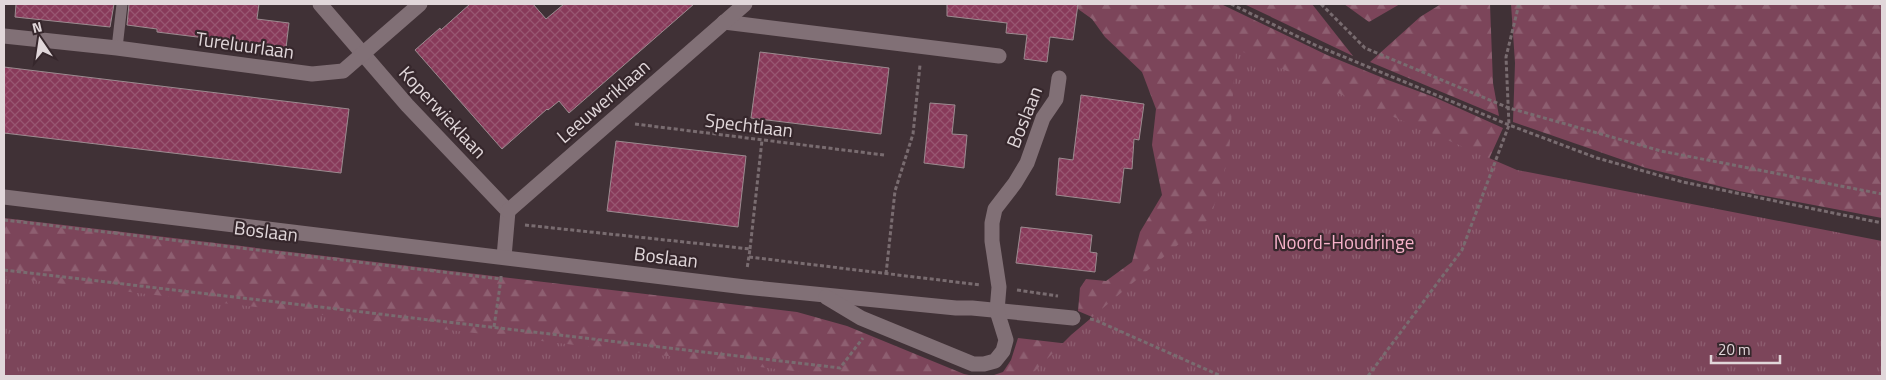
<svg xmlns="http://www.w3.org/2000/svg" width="1886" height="380" font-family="'Titillium Web',sans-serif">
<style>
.forest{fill:url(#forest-firs)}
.park{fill:url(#park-tufts)}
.building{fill:url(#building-cross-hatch);stroke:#9c8b90}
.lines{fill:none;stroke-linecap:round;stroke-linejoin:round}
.path{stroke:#796c70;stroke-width:3;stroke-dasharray:4 2.5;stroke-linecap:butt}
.service{stroke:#817076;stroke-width:11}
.minor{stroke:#817076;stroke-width:15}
.labels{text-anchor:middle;stroke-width:4.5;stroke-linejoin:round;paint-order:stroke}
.street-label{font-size:19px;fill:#e1d7da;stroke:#36272c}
.park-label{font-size:19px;fill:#f7b2ca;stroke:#36272c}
</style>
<defs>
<pattern id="forest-firs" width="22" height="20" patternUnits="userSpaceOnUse" patternTransform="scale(1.25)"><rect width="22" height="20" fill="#7c455a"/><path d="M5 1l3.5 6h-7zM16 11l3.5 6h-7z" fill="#8e5f71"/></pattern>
<pattern id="park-tufts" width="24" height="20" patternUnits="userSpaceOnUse" patternTransform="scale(1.25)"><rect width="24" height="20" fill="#7c455a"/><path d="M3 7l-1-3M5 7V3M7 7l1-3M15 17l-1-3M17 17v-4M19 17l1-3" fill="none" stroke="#8e5f71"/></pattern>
<pattern id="building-cross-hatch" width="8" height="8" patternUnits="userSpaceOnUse" patternTransform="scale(1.25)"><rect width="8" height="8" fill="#883a5a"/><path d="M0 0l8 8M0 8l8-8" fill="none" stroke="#985671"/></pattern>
</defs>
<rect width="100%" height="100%" fill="#403136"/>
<!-- forest -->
<g class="forest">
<polygon points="1071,4 1221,4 1327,55 1388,80 1434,97 1503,128 1480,179 1104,322 1078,311 1080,288 1086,279 1106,281 1132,262 1140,232 1162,195 1152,145 1156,109 1142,72 1105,37 1092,19"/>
<polygon points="1244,4 1312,4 1353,56"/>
<polygon points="1344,4 1400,4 1369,22"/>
<polygon points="1441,4 1490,4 1493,83 1499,116 1370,62 1420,17"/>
<polygon points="1511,4 1882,4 1882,218 1739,191 1646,168 1513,122 1515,63"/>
<polygon points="4,218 797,312 847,326 964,374 974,376 345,376 4,285"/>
<polygon points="1018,338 1087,346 1177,376 991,376 1003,372 1011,360"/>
</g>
<!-- park -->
<g class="park">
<polygon points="1236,49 1517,170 1882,241 1882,376 1030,376 1071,335 1211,217 1229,154"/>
<polygon points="4,277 835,376 4,376"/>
</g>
<!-- building -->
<g class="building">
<polygon points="16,4 114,4 110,27 15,17"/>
<polygon points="129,4 259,4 257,19 289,23 286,48 157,32 157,29 127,25"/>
<polygon points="470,4 533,4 546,19 564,4 694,4 569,113 559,101 548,110 547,109 502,149 415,50 440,28 441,30"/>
<polygon points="947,4 1078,4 1073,40 1050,37 1047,62 1024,59 1027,35 1006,33 1007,23 947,16"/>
<polygon points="760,52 889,68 881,134 751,118"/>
<polygon points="4,67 349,109 341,173 4,133"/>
<polygon points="1081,95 1144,104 1139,140 1134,139 1132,169 1124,168 1120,203 1056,195 1059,158 1073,160"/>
<polygon points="930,103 955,105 952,134 967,135 964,168 924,163"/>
<polygon points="616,141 746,156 738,227 607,211"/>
<polygon points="1021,227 1092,235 1090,252 1097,253 1095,272 1016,263"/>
</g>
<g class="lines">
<!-- path -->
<g class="path">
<polyline points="1231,4 1315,45 1509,125 1597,158 1683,182 1882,223"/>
<polyline points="1321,4 1365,48 1509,108 1661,151 1882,194"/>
<polyline points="635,124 884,155"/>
<polyline points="4,220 501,279 501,276"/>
<polyline points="525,225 750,249 747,269"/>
<polyline points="750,249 762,140"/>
<polyline points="749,257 981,285"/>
<polyline points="4,270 840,368 863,338"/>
<polyline points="886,274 895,191 913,134 920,65"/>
<polyline points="1017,290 1058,296"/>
<polyline points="1090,319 1095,320 1221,376"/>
<polyline points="494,327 501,279"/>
<polyline points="1368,376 1462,250 1509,125 1506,57 1519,4"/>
</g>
<!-- service -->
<polyline class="service" points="117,48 122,4"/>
<!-- minor -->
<g class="minor">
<polyline points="320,4 407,105 508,211 504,257"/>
<polyline points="724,22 999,56"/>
<polyline points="4,36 117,48 312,74 343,71 420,4"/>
<polyline points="4,197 745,287 956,308 972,308 1073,318"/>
<polyline points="508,211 745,4"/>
<polyline points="826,297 861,318 973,364 984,364 995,361 1003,351 1006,340 997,311 999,287 992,241 992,223 995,209 1015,183 1027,163 1043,118 1056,99 1059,78"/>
</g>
</g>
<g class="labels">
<!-- street labels -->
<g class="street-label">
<text transform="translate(245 45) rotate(8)" y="7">Tureluurlaan</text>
<text transform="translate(603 101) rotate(-41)" y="7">Leeuweriklaan</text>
<text transform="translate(443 112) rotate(47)" y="7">Koperwieklaan</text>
<text transform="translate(1024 117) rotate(-68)" y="7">Boslaan</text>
<text transform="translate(749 125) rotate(7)" y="7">Spechtlaan</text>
<text transform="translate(266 231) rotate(7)" y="7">Boslaan</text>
<text transform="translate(666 257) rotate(7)" y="7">Boslaan</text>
</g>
<!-- park labels -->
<g class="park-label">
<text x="1344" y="249">Noord-Houdringe</text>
</g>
</g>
<!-- border -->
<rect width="1886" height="380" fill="none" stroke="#e1d7da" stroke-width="10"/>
<!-- north arrow -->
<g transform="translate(40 40) rotate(347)" stroke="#36272c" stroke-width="4" paint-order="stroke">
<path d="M0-4L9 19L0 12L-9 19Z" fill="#e1d7da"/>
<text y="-8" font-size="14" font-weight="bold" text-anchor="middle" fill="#e1d7da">N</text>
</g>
<!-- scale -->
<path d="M1711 355v8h69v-8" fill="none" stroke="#e1d7da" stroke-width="2.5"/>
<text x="1718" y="355" font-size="15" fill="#e1d7da" stroke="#36272c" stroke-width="4" paint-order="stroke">20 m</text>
</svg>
